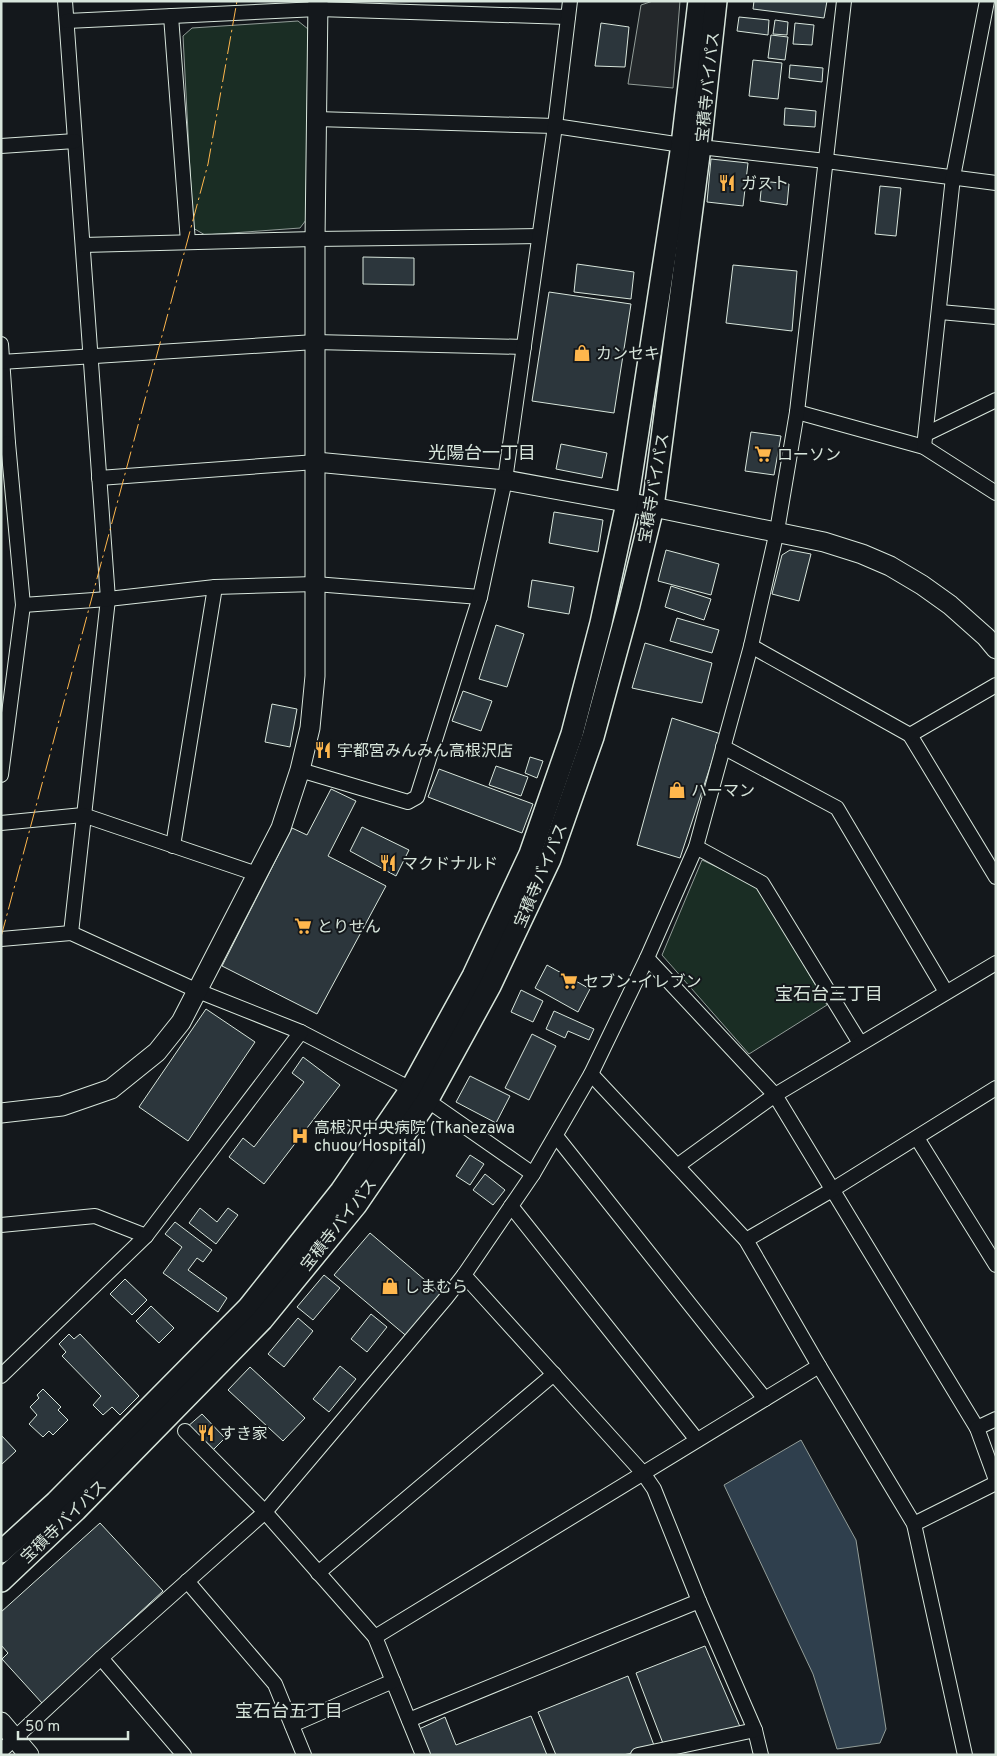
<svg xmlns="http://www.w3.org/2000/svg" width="997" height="1756" font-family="Overpass,'Noto Sans JP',sans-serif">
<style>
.green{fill:#1a2d24;stroke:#939e99}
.parking{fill:#24282b;stroke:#939e99}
.water{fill:#2f3f4d;stroke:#939e99}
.building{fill:#2c363c;stroke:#d8e6dc}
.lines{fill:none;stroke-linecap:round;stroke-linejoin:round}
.street-casing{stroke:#d8e6dc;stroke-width:16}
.secondary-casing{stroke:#d8e6dc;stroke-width:21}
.primary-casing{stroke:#d8e6dc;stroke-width:24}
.street{stroke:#14181c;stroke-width:14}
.secondary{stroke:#14181c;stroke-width:19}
.primary{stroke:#14181c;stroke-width:21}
.power{stroke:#ffb74d;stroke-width:1;stroke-dasharray:18 4 2.5 4;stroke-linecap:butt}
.labels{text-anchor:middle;stroke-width:4;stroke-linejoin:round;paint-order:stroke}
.street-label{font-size:16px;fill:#d8e6dc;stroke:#14181c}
.poi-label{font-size:16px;fill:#d8e6dc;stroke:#14181c;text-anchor:start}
.neighbourhood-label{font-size:18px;fill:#d8e6dc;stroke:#14181c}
</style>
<rect width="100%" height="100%" fill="#14181c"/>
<!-- green -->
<g class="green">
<polygon points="298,21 308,29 306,220 300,228 205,235 193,228 183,36 192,28"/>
<polygon points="702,860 759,887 827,1005 749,1054 662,955"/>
</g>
<!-- parking -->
<polygon class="parking" points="653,1 680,1 673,88 628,84 641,5"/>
<!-- water -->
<polygon class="water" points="801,1440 856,1540 886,1729 880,1743 837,1749 813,1674 724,1485"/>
<!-- building -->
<g class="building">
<polygon points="754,1 827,1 824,18 753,9"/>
<polygon points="739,17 769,20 768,35 737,31"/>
<polygon points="775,20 788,22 787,35 773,34"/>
<polygon points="601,23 629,27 625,67 595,66"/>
<polygon points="795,23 814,25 812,45 793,44"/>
<polygon points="771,35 788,37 785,60 768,58"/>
<polygon points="753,60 782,63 778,99 749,96"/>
<polygon points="790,65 823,68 822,82 789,78"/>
<polygon points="785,108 816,111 815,127 784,125"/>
<polygon points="711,159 748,163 743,206 707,202"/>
<polygon points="762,181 789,184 787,205 760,201"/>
<polygon points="880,186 901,188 896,236 875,234"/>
<polygon points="363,257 414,258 414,285 363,284"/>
<polygon points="577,264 634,272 631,299 574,292"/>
<polygon points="733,265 797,271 792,331 726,323"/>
<polygon points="549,292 631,304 614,413 532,401"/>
<polygon points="751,432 781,436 774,475 745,471"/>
<polygon points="561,444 607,453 602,478 556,469"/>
<polygon points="554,512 603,520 598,552 549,543"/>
<polygon points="666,550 719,564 711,595 658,581"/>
<polygon points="790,550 811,554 799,601 772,594 782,555"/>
<polygon points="532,580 574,587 569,614 528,607"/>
<polygon points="671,586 711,599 704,620 665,607"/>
<polygon points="677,618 719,630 712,653 670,641"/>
<polygon points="496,625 524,634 507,687 479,679"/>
<polygon points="645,643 712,663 702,703 632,688"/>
<polygon points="463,691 492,701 481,731 452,721"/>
<polygon points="272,704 297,709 290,747 265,742"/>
<polygon points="672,718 721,734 680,858 637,845"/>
<polygon points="530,757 543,761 537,778 525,773"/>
<polygon points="496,766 528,777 521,796 489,785"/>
<polygon points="439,769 533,804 522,833 428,797"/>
<polygon points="331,789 356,801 328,856 386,886 317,1014 222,966 292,828 307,835"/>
<polygon points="362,827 409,850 396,876 350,851"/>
<polygon points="547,965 590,989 578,1012 535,988"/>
<polygon points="521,990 543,1001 533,1022 511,1012"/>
<polygon points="206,1009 255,1042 188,1141 139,1107"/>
<polygon points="554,1011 594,1029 589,1040 568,1031 565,1038 546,1029"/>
<polygon points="532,1034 556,1046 529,1100 505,1088"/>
<polygon points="303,1057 340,1085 264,1184 229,1157 243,1138 254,1147 304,1082 292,1073"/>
<polygon points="470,1076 510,1096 496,1123 456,1102"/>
<polygon points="470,1155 484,1164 470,1185 456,1176"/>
<polygon points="485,1174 505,1190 493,1205 473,1190"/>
<polygon points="200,1208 217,1222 228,1208 238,1215 216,1244 189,1223"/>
<polygon points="175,1222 212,1250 203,1262 197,1258 188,1270 227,1298 218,1312 163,1273 182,1247 165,1234"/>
<polygon points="370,1233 446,1298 410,1339 334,1275"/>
<polygon points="324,1275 340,1288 313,1320 297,1307"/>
<polygon points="125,1279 147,1300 132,1315 110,1294"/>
<polygon points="151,1306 174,1328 159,1343 136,1321"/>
<polygon points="371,1314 387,1327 367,1352 351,1339"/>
<polygon points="298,1318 313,1331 284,1367 268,1354"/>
<polygon points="69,1334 74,1339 80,1334 139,1396 120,1415 112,1407 103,1415 93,1405 101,1396 62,1356 66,1352 59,1344"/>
<polygon points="340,1366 356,1379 329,1412 313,1399"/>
<polygon points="250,1367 305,1418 283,1441 228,1390"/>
<polygon points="43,1389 61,1407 58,1410 68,1420 53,1435 49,1431 43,1437 29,1424 37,1415 30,1407 39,1398 37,1395"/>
<polygon points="202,1414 225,1438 211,1452 187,1427"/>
<polygon points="1,1435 16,1451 1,1465"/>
<polygon points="100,1523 163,1591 42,1703 2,1659 8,1653 1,1645 1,1612"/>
<polygon points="705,1646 741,1729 664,1746 636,1673"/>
<polygon points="628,1676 655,1748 623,1755 556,1755 538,1712"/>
<polygon points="531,1716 547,1755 428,1755 419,1729 445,1717 456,1745"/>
</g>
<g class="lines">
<!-- street casing -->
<g class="street-casing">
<g id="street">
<polyline points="65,1 108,599 71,933"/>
<polyline points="171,16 188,242"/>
<polyline points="67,21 318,9 568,17"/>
<polyline points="316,119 555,126 682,145 826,161 996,183"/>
<polyline points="1,146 75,141"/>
<polyline points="83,245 315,239 539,236"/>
<polyline points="940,312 996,317"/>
<polyline points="1,344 8,443 1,443"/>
<polyline points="1,362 315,342 524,347"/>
<polyline points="797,412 924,447 996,493"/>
<polyline points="926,434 996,400"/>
<polyline points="924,447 953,177 987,1"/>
<polyline points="99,478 316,462"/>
<polyline points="23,605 108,599 215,587 315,584 480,597"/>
<polyline points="751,646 910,735 996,877"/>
<polyline points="910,735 996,685"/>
<polyline points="723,747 837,808 946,992"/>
<polyline points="300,770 408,802 417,797 480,597 505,480 555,126 570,1"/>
<polyline points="1,775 23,605 8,443"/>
<polyline points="1,823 83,815 257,874"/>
<polyline points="173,846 215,587"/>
<polyline points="696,847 762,883 860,1043"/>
<polyline points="1,939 71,933 198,991 301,1032 411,1089 533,1174"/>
<polyline points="647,958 775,1095 977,1428 996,1480"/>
<polyline points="591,1074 677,1166 775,1095 996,963"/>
<polyline points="556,1136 765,1399"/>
<polyline points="917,1138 996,1265"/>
<polyline points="677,1166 746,1240 819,1366 914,1524 965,1755"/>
<polyline points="511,1206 697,1440"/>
<polyline points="1,1225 95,1216 146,1236"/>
<polyline points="746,1240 832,1190 996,1088"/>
<polyline points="464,1275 643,1473 654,1489 699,1601 755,1730 761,1755"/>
<polyline points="1,1376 146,1236 301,1032"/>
<polyline points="977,1428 996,1419"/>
<polyline points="185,1431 265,1512 375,1637 423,1755"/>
<polyline points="914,1524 996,1483"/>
<polyline points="318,1573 554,1374"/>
<polyline points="187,1581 275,1684 304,1755"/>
<polyline points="375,1637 819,1366"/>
<polyline points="101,1658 184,1755"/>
<polyline points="409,1720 699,1601"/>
<polyline points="292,1725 393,1681"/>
<polyline points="1,1751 101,1658 265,1512 446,1298 464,1275 533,1174 591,1074 647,958 696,847 751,646 777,531 797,412 844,1"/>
<polyline points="638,1755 755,1730"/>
</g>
</g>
<!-- secondary casing -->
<g class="secondary-casing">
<g id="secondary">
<polyline points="316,462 505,480 653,507 824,542 862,554 890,566 922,585 950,605 986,637 996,649"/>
<polyline points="1,1113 62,1106 111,1089 157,1052 181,1022 281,828 300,770 310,728 315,676 315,239 318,1"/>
<polyline points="1,1722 29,1755"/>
</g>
</g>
<!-- primary casing -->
<g class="primary-casing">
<g id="primary">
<polyline points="1,1552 56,1502 248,1308 341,1191 411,1089 473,976 530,854 572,734 601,623 627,503 682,145 699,1"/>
<polyline points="1,1581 76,1510 262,1320 356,1205 427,1101 490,986 550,859 593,737 629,605 653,507 700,147 716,1"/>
</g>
</g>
<!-- street -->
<use href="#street" class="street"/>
<!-- secondary -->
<use href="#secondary" class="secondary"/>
<!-- primary -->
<use href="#primary" class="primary"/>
<!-- power -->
<polyline class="power" points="1,937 208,164 237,1"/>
</g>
<!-- icons -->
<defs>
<g id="restaurant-bare" transform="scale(1.35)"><path d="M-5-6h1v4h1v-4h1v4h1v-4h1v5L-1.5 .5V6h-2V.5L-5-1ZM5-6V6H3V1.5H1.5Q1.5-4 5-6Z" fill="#ffb74d" stroke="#14181c" stroke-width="2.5" paint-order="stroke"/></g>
<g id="shop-bare" transform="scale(1.35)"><path d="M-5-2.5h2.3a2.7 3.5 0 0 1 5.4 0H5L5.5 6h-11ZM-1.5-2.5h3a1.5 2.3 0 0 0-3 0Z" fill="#ffb74d" stroke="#14181c" stroke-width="2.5" paint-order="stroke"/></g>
<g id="supermarket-bare" transform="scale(1.35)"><path d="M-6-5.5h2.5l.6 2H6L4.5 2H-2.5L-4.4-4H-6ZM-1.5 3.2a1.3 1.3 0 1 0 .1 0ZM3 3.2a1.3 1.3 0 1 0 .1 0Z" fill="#ffb74d" stroke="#14181c" stroke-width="2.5" paint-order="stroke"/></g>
<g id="hospital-bare" transform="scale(1.35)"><path d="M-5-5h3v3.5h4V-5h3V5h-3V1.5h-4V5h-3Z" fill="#ffb74d" stroke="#14181c" stroke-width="2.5" paint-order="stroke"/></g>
</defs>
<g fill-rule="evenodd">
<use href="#restaurant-bare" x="727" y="183"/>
<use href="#shop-bare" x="582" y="353"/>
<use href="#supermarket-bare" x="763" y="454"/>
<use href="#restaurant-bare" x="323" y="750"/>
<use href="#shop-bare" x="677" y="790"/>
<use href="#restaurant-bare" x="388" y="863"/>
<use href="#supermarket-bare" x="303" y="926"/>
<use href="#supermarket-bare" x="569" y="981"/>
<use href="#hospital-bare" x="300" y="1136"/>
<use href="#shop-bare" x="390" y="1286"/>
<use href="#restaurant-bare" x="206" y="1433"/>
</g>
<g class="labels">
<!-- street labels -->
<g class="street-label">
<text transform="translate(707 87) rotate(-84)" y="6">宝積寺バイパス</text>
<text transform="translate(653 488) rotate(-80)" y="6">宝積寺バイパス</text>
<text transform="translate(540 875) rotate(-67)" y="6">宝積寺バイパス</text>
<text transform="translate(338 1224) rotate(-52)" y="6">宝積寺バイパス</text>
<text transform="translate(63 1521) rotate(-44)" y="6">宝積寺バイパス</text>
</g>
<!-- poi labels -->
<g class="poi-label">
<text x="741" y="189">ガスト</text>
<text x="596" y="359">カンセキ</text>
<text x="777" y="460">ローソン</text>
<text x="337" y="756">宇都宮みんみん高根沢店</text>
<text x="691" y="796">ハーマン</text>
<text x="402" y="869">マクドナルド</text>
<text x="317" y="932">とりせん</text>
<text x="583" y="987">セブン-イレブン</text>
<text x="314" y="1133">高根沢中央病院 (Tkanezawa<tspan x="314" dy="18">chuou Hospital)</tspan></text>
<text x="404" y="1292">しまむら</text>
<text x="220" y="1439">すき家</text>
</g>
<!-- neighbourhood labels -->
<g class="neighbourhood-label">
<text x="482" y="459">光陽台一丁目</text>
<text x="829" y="1000">宝石台三丁目</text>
<text x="289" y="1717">宝石台五丁目</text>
</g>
</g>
<!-- border -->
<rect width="997" height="1756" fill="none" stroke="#d8e6dc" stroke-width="5"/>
<!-- scale -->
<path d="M18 1731v8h110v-8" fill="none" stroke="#d8e6dc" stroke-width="2.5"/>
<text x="25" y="1731" font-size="15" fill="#d8e6dc" stroke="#14181c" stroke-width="4" paint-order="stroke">50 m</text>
</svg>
